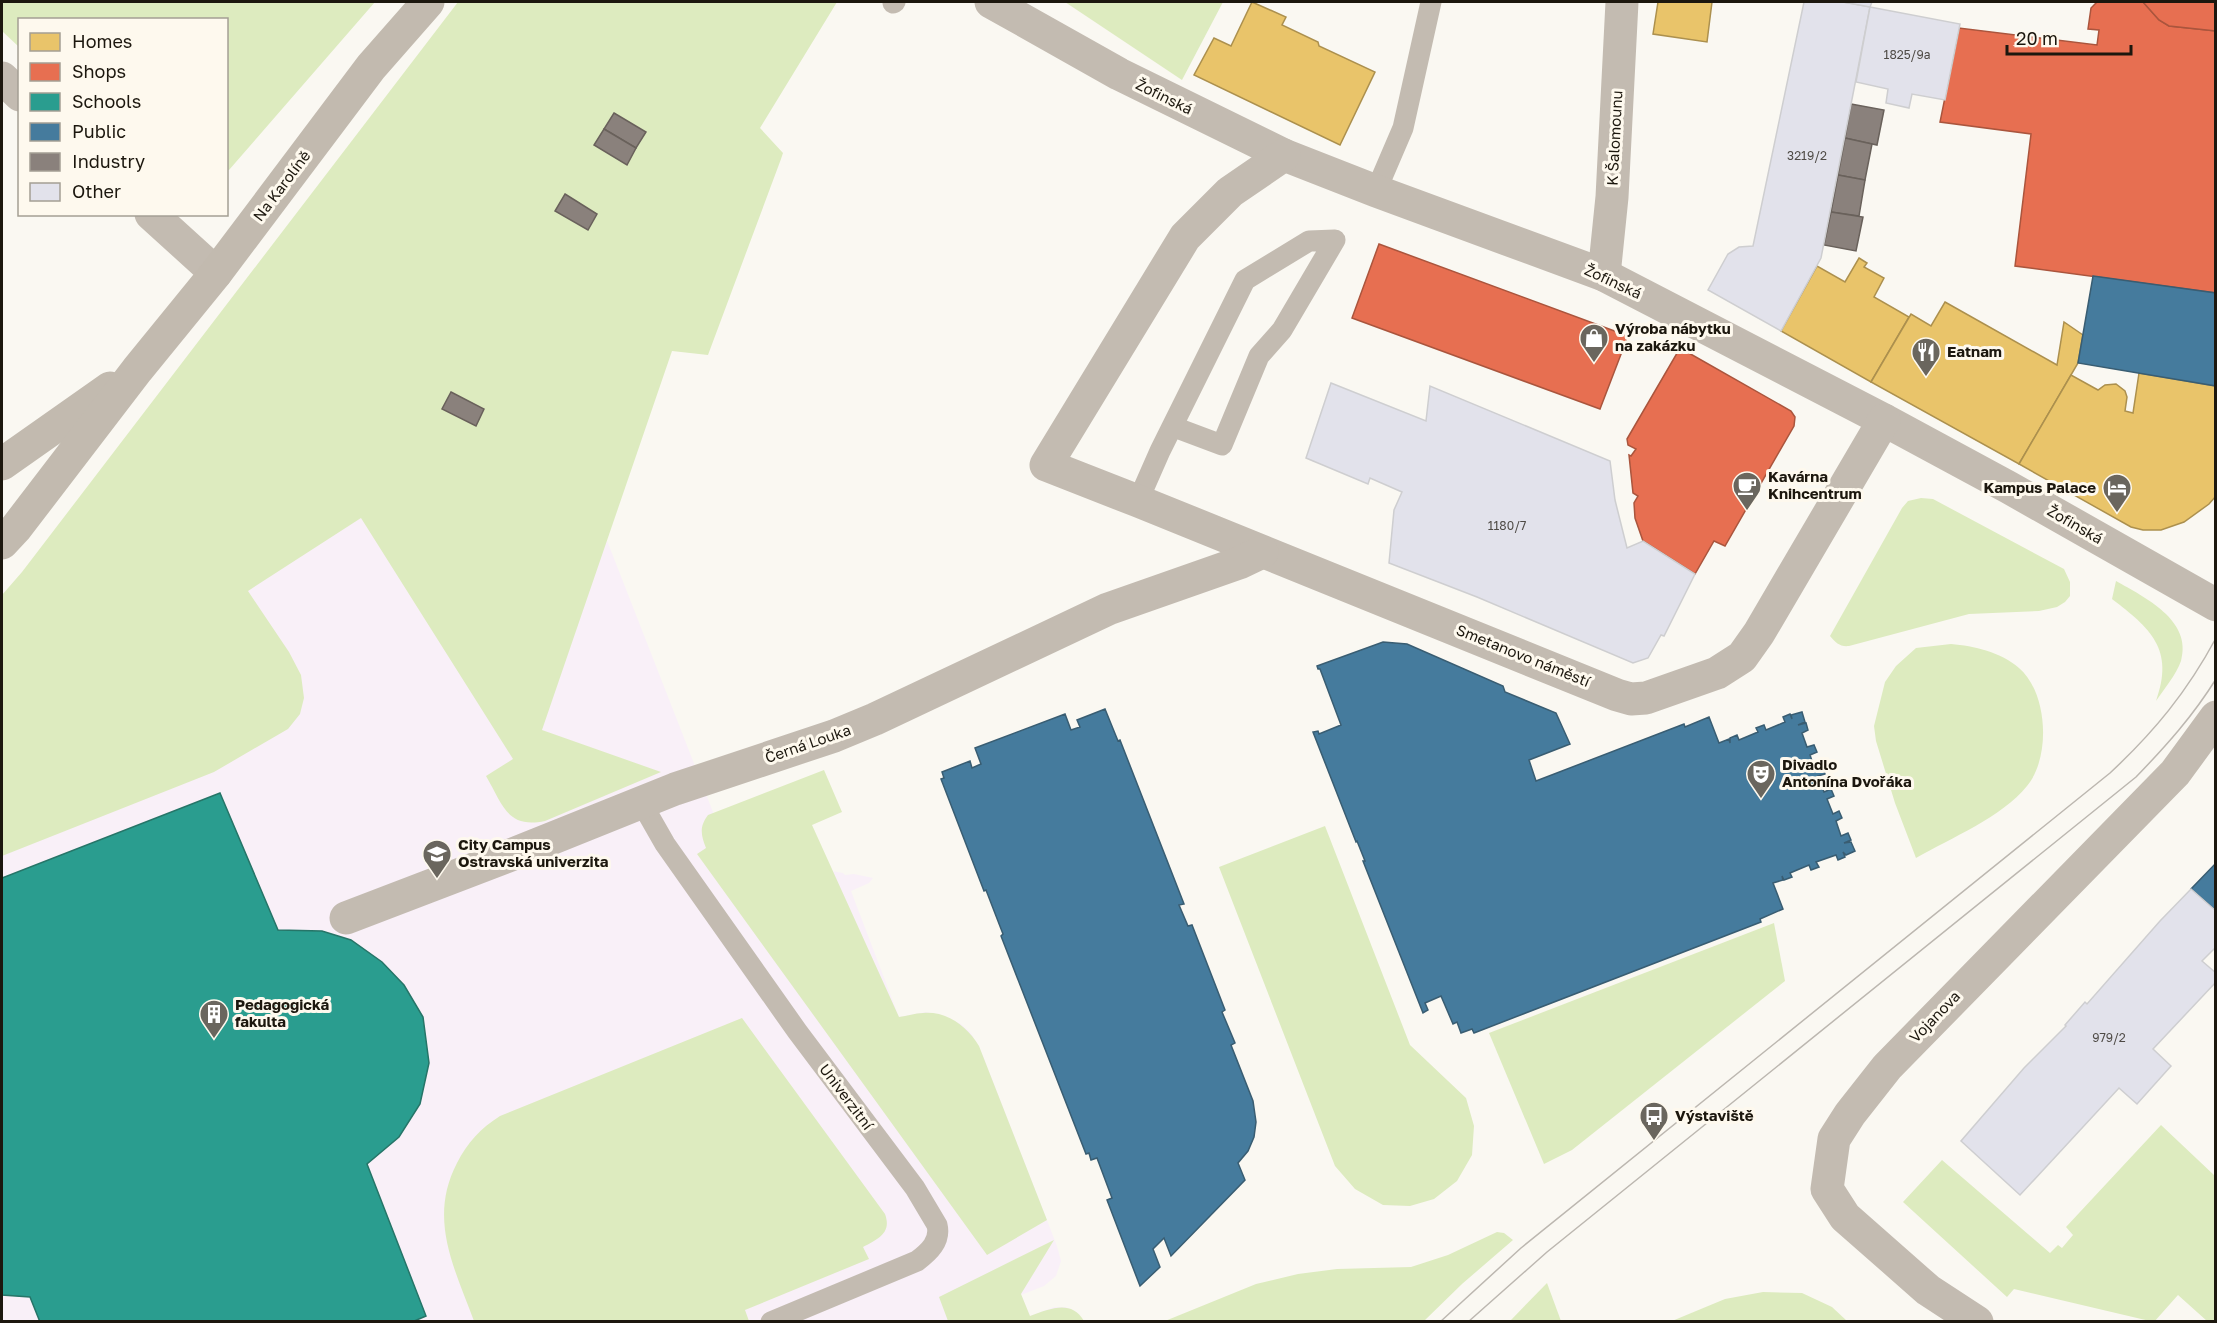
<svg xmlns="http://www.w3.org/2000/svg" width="2217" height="1323" font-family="'Golos Text',sans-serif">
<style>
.education{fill:#f9f0f8}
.green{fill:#ddebbf}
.homes{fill:#e9c46a;stroke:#ac904e;stroke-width:1.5}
.shops{fill:#e76f51;stroke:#aa553d;stroke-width:1.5}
.schools{fill:#2a9d8f;stroke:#267568;stroke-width:1.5}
.public{fill:#457b9d;stroke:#395d72;stroke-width:1.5}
.industry{fill:#8a817c;stroke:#69615b;stroke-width:1.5}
.building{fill:#e2e2eb;stroke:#ceced0;stroke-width:1.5}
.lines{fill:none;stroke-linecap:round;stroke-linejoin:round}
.lane{stroke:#c3bbb1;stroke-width:21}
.street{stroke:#c3bbb1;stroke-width:33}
.secondary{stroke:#c2baaf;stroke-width:33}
.tram{stroke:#bcb7b0;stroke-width:1.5}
.labels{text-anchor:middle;stroke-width:6;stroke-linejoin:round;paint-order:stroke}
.number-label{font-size:12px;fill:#4e4a45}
.street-label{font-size:15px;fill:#1c170e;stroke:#fef9ee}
.poi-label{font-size:15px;font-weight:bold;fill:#1c170e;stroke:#fef9ee;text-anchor:start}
</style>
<rect width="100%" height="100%" fill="#faf8f2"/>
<!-- education -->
<polygon class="education" points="574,456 729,853 843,873 845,875 854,874 873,878 869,883 851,891 899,1017 926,1012 940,1015 961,1024 971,1033 984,1058 1057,1246 1061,1261 1056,1276 1044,1286 1021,1295 1030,1316 1054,1307 1066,1307 1076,1312 1084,1321 2,1322 2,784 166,605 398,500"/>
<!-- green -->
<g class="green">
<polygon points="2,2 375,2 229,170 227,170 226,20 20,20 19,47 2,31"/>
<path d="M 458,2 L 837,2 L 760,128 L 783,153 L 781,159 L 708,355 L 672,351 L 542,730 L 661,772 L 545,821 C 507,829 503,805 486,776 L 513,759 L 361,518 L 248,591 L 289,652 L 301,675 L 304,698 L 300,714 L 288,729 L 214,772 L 2,856 L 2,595 L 22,572 Z"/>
<polygon points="1065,2 1223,2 1182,80"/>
<path d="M 1921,498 L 1933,499 L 2064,569 L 2070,582 L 2070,596 L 2065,602 L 2057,607 L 2039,611 L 1969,614 L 1849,646 C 1840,647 1836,643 1830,636 L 1902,508 L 1908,501 Z"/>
<path d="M 2116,581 C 2144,597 2193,620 2181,661 C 2176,675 2164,689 2156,701 C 2175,649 2150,628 2112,599 Z"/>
<path d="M 1951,644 C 1974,646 2001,652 2019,668 C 2048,693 2051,757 2027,786 C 2002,817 1951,838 1916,858 L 1895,803 L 1876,741 L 1874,726 L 1885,682 L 1896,666 L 1916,648 Z"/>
<path d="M 824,770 L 842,812 L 812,825 L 899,1017 C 907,1016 915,1013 923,1013 C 947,1011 967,1026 979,1046 L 1047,1220 L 987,1255 L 697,854 L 706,848 C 701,835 699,827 708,815 Z"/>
<polygon points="1325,826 1410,1045 1466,1098 1474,1126 1472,1155 1457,1181 1434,1199 1410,1206 1383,1205 1355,1189 1335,1166 1219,867"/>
<polygon points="1774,923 1785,981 1572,1150 1544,1164 1489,1033"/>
<path d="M 742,1018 L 885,1214 C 892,1233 878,1239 863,1247 L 869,1259 L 745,1310 L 749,1321 L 474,1321 C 454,1267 428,1219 457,1163 C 467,1143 481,1128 500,1116 Z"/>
<polygon points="2161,1125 2215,1176 2215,1321 2207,1321 2178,1295 2154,1322 2014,1289 2007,1297 1903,1202 1942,1160 2050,1253 2058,1245 2062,1248 2073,1235 2066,1227"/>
<polygon points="1497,1232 1504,1233 1513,1240 1462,1284 1424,1321 1165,1321 1256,1284 1298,1274 1337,1269 1411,1267 1448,1255"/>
<path d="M 1054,1240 L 1021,1294 L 1030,1316 C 1050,1309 1071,1299 1084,1321 L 948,1321 L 939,1297 Z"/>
<polygon points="1547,1283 1561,1321 1510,1321"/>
<polygon points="1763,1292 1802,1293 1832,1307 1847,1321 1672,1321 1725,1299"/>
</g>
<!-- homes -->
<g class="homes">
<polygon points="1252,2 1286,17 1282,25 1318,42 1319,46 1375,72 1340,145 1194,75 1214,38 1231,46"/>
<polygon points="1658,2 1712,2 1707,42 1653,34"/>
<polygon points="1859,258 1867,263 1864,267 1884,278 1874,297 1909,317 1871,382 1781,331 1817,266 1845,282"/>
<polygon points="1945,302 2057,365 2064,322 2083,335 2078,363 2019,464 1871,382 1911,314 1931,326"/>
<polygon points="2139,373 2216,386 2216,496 2209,504 2184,522 2161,530 2143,530 2131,527 2019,464 2071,375 2098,390 2105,385 2116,384 2125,391 2127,397 2125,411 2133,413"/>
</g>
<!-- shops -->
<g class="shops">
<polygon points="2097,2 2143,2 2159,20 2169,26 2216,31 2216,293 2015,266 2031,134 1940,122 1959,28 2097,45 2099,30 2088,29 2091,8"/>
<polygon points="2143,2 2216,2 2216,31 2169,26 2159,20"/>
<polygon points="1379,244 1628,336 1600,409 1352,318"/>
<polygon points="1680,348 1791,411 1795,417 1794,426 1725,546 1714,541 1695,574 1643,541 1635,518 1634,503 1638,496 1633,493 1629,455 1631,456 1636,449 1628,445 1627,439"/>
</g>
<!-- schools -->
<polygon class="schools" points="220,793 278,930 322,931 351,940 382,962 404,985 423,1017 429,1063 420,1104 399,1137 367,1164 426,1316 412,1322 40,1322 30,1297 2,1295 2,878"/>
<!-- public -->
<g class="public">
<polygon points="2093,276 2216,293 2216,386 2078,363"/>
<polygon points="1383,642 1407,644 1503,686 1505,692 1556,713 1570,744 1529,760 1536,781 1684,724 1685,727 1709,717 1719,743 1729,739 1730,743 1730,738 1737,735 1739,740 1758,732 1756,728 1764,725 1766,730 1785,722 1783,717 1790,714 1792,719 1791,715 1802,712 1805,722 1798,725 1806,723 1808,730 1802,733 1807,747 1814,745 1817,752 1810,755 1815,770 1823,767 1825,774 1818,776 1824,792 1831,789 1834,796 1827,799 1833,814 1839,811 1842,818 1836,821 1841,836 1848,833 1851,840 1844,843 1851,842 1855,851 1846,855 1843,852 1845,857 1838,860 1836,855 1816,862 1819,867 1811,870 1809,865 1790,873 1792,877 1784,880 1782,876 1783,880 1773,883 1783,909 1760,919 1761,922 1474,1033 1472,1029 1461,1033 1457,1022 1453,1024 1441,996 1425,1003 1428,1010 1423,1013 1363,861 1365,861 1357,841 1356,842 1313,732 1318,731 1319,734 1341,725 1320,669 1318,669 1317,666"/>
<polygon points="1105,709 1118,741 1120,740 1184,904 1179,905 1188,926 1192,925 1225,1010 1222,1012 1235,1043 1231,1045 1253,1101 1256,1122 1254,1137 1248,1151 1238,1163 1245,1180 1171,1256 1164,1238 1153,1249 1160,1267 1140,1286 1107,1200 1112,1198 1097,1158 1091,1160 1089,1153 1086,1154 1001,936 1003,934 986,890 984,891 941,779 944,778 942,772 970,761 972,768 981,764 975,748 1065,714 1071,730 1080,727 1077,720"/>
<polygon points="2216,863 2216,911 2191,889"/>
</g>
<!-- industry -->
<g class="industry">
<polygon points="1851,104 1884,110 1877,145 1845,138"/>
<polygon points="614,113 646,132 636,148 604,129"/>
<polygon points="604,129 636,148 627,165 594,145"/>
<polygon points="1845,138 1872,144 1865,180 1838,175"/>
<polygon points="1838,175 1865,180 1859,216 1831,212"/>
<polygon points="565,194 597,214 588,230 555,211"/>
<polygon points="1831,212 1863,217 1856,251 1824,245"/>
<polygon points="451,392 484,409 476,426 442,409"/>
</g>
<!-- building -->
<g class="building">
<polygon points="1804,2 1843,2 1870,7 1821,258 1781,331 1708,290 1728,254 1739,247 1753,246"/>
<polygon points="1843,2 1872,2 1870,7"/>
<polygon points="1870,7 1960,24 1945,100 1912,94 1909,108 1886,103 1888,89 1856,82"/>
<polygon points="1331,383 1426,421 1430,386 1610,461 1615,500 1627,548 1643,541 1695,574 1664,636 1661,635 1648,658 1633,663 1477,597 1389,563 1394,510 1402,492 1370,478 1368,484 1306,458"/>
<polygon points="2191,889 2216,911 2216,947 2202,961 2216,973 2216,982 2153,1049 2171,1066 2137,1104 2119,1088 2020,1195 1961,1141 2024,1068 2066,1026 2065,1025 2085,1002 2087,1004 2160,921"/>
</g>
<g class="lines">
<!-- lane -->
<g class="lane">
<polyline points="893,3 895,2"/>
<polyline points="1376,191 1403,128 1431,2"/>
<polyline points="1138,501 1160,451 1245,280 1309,241 1335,240 1282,330 1259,356 1222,445 1174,427"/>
<path d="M 641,802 L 665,844 L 797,1031 L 915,1188 L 937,1225 C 941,1241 929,1252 917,1261 L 771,1322"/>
</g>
<!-- street -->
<g class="street">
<polyline points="991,2 1119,74 1284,155 1376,191 1604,275 1884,420 2008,487 2216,605"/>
<polyline points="2,78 20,95"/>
<polyline points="1284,155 1230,192 1185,237 1046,465 1138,501 1617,695 1631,699 1646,698 1717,673 1742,657 1759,633 1884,420"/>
<polyline points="151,214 216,273"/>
<polyline points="1604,275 1612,197 1622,2"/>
<polyline points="346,918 508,856 675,789 834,736 875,719 1108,609 1239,563 1262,552"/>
<polyline points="1977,1322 1928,1290 1845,1217 1827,1189 1834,1139 1850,1114 1887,1067 2175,773 2216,717"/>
</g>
<!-- secondary -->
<g class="secondary">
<polyline points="2,464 110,388"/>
<polyline points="2,543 16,528 137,370 216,273 371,67 428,2"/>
</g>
<!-- tram -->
<g class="tram">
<path d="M 1440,1322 L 1521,1248 L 2110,773 C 2154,732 2187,692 2216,638"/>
<path d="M 1468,1322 L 1547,1252 L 2136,777 C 2166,746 2193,716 2216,679"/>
</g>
</g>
<!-- icons -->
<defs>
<g id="shop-pin" transform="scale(1.5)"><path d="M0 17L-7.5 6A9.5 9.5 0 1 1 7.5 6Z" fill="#6a665e" stroke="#fef9ee"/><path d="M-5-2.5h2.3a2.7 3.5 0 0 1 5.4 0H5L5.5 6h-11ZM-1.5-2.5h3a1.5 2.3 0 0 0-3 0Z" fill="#fff"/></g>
<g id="restaurant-pin" transform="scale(1.5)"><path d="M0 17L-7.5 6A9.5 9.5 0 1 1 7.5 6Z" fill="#6a665e" stroke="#fef9ee"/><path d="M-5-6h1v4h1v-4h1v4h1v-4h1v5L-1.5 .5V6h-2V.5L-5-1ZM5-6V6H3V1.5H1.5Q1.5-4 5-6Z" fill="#fff"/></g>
<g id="cafe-pin" transform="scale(1.5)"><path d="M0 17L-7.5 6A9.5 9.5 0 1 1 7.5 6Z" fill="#6a665e" stroke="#fef9ee"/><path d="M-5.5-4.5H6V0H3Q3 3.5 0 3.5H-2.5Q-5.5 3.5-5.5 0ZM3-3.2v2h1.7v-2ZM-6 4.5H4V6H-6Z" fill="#fff"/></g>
<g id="hotel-pin" transform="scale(1.5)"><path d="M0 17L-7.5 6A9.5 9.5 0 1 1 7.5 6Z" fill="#6a665e" stroke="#fef9ee"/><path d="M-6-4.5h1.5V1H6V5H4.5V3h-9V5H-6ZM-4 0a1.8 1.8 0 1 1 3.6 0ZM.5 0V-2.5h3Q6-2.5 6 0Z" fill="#fff"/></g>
<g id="theatre-pin" transform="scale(1.5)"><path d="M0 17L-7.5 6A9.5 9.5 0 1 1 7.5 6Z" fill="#6a665e" stroke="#fef9ee"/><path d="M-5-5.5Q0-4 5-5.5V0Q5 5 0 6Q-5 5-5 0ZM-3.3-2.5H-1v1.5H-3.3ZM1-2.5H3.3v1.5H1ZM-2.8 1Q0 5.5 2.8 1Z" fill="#fff"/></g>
<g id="university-pin" transform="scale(1.5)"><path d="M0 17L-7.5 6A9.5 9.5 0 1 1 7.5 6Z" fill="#6a665e" stroke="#fef9ee"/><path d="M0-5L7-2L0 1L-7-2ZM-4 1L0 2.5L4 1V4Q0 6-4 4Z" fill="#fff"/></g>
<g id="building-pin" transform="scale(1.5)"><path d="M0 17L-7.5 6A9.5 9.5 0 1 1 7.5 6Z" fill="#6a665e" stroke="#fef9ee"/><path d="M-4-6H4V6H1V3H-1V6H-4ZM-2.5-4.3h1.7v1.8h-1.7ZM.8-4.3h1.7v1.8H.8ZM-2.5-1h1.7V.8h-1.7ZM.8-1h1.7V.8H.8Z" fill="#fff"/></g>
<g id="bus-pin" transform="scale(1.5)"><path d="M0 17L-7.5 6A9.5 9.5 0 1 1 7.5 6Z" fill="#6a665e" stroke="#fef9ee"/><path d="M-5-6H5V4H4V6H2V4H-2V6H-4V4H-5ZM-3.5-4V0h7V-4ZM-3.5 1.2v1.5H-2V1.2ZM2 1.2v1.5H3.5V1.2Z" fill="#fff"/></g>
</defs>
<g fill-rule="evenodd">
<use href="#shop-pin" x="1594" y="338"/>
<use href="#restaurant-pin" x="1926" y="352"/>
<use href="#cafe-pin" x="1747" y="486"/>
<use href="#hotel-pin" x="2117" y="488"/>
<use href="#theatre-pin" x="1761" y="774"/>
<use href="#university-pin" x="437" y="854"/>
<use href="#building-pin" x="214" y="1014"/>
<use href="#bus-pin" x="1654" y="1116"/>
</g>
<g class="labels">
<!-- number labels -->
<g class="number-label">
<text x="1907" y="59">1825/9a</text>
<text x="1807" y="160">3219/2</text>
<text x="1507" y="530">1180/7</text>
<text x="2109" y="1042">979/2</text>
</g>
<!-- street labels -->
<g class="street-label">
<text transform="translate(1164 97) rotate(26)" y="5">Žofinská</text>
<text transform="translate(1615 138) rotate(-87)" y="5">K Šalomounu</text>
<text transform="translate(282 186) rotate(-53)" y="5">Na Karolíně</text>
<text transform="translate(1613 282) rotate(25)" y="5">Žofinská</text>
<text transform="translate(2075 525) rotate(30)" y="5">Žofinská</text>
<text transform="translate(1523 656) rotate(22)" y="5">Smetanovo náměstí</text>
<text transform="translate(808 744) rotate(-19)" y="5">Černá Louka</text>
<text transform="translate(1935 1017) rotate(-46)" y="5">Vojanova</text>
<text transform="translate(846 1097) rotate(53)" y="5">Univerzitní</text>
</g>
<!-- poi labels -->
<g class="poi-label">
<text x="1615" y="334">Výroba nábytku<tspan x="1615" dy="17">na zakázku</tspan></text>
<text x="1947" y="357">Eatnam</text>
<text x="1768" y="482">Kavárna<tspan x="1768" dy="17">Knihcentrum</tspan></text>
<text x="2096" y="493" text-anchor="end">Kampus Palace</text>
<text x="1782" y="770">Divadlo<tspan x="1782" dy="17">Antonína Dvořáka</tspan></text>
<text x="458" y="850">City Campus<tspan x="458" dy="17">Ostravská univerzita</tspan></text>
<text x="235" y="1010">Pedagogická<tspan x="235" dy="17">fakulta</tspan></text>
<text x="1675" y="1121">Výstaviště</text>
</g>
</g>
<!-- border -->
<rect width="2217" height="1323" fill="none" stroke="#1c170e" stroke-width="6"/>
<!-- legend -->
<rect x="18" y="18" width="210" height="198" fill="#fef9ee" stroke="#a49f94" stroke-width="1.5"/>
<rect x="30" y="33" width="30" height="18" fill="#e9c46a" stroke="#a49f94" stroke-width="1.5"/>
<text x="72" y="48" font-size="18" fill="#1c170e">Homes</text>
<rect x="30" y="63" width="30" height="18" fill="#e76f51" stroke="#a49f94" stroke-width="1.5"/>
<text x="72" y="78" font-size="18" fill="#1c170e">Shops</text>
<rect x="30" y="93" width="30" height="18" fill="#2a9d8f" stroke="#a49f94" stroke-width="1.5"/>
<text x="72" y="108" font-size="18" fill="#1c170e">Schools</text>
<rect x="30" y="123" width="30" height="18" fill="#457b9d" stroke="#a49f94" stroke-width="1.5"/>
<text x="72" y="138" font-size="18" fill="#1c170e">Public</text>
<rect x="30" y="153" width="30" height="18" fill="#8a817c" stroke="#a49f94" stroke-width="1.5"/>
<text x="72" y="168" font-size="18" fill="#1c170e">Industry</text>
<rect x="30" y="183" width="30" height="18" fill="#e2e2eb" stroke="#a49f94" stroke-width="1.5"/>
<text x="72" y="198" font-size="18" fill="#1c170e">Other</text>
<!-- scale -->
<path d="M2007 45v9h124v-9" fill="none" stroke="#1c170e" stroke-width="3"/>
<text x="2016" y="45" font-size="18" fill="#1c170e" stroke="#fef9ee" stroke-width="4.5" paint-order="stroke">20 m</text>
</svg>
